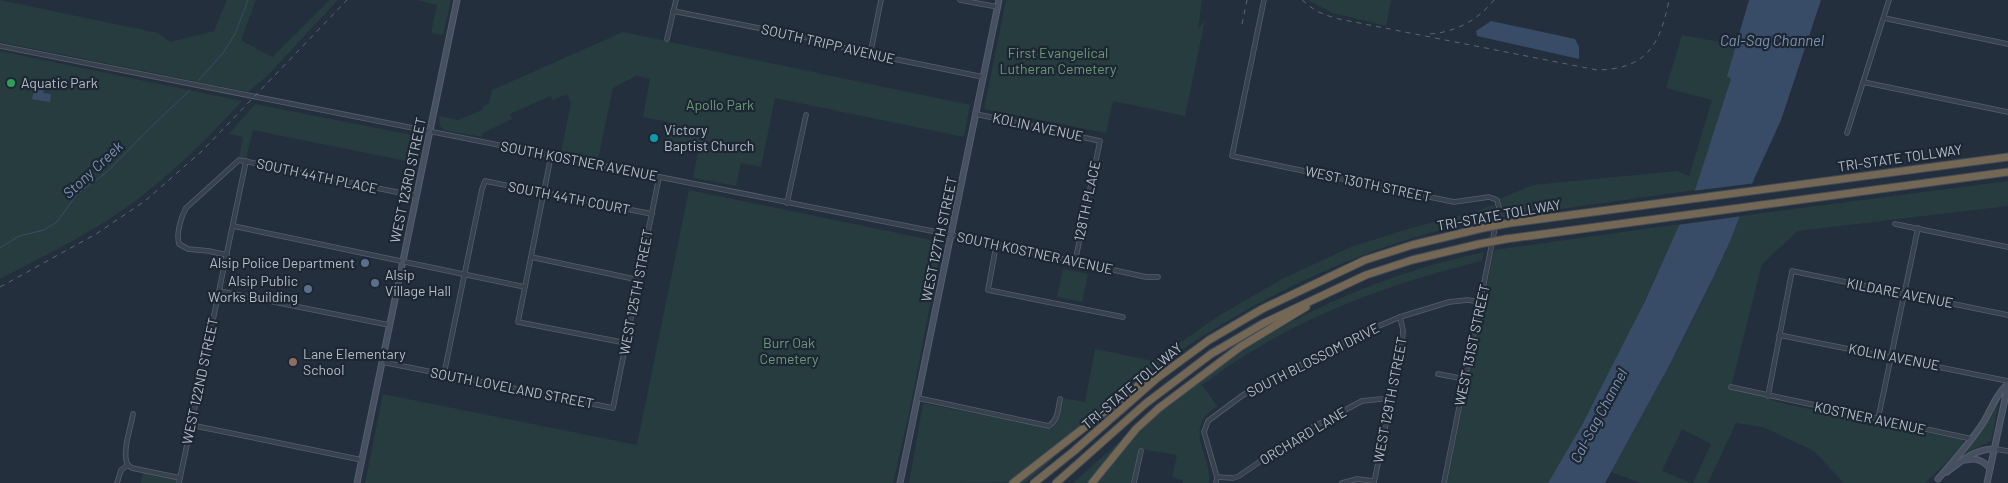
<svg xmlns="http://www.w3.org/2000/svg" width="2008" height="483" font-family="Barlow,sans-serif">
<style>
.green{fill:#263c3f}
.water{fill:#394c67}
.pier{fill:#242f3e}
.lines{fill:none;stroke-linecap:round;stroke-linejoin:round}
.stream{stroke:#394c67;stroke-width:1}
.street-casing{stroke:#565f6c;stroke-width:5.5}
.secondary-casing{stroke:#565f6c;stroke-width:7}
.highway-casing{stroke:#434c59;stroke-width:9}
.street{stroke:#38414e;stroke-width:4}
.secondary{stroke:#465061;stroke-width:5}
.highway{stroke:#746855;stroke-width:7}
.rail{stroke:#5a6575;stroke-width:1;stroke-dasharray:5 5;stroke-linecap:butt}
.highway-bridge-casing{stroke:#434c59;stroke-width:9;stroke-linecap:butt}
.highway-bridge{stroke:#746855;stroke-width:7}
.leisure-dot{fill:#2e9e5b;stroke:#1d2633;stroke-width:2}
.culture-dot{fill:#0f9aa8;stroke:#1d2633;stroke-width:2}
.service-dot{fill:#5c6f8a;stroke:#1d2633;stroke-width:2}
.education-dot{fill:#8d6e63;stroke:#1d2633;stroke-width:2}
.labels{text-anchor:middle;stroke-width:4.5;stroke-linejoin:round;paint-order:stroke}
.street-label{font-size:14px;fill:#b4bcc9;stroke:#1d2633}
.park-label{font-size:14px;fill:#6b9a76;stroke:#1d2633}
.poi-label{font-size:14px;fill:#b4bcc9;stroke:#1d2633;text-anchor:start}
.water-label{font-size:15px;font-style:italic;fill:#7c92b1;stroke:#1d2633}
</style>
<rect width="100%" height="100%" fill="#242f3e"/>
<!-- green -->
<g class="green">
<polygon points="0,0 158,33 170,42 214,31 227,0 256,0 241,40 272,57 330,0 338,0 268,75 248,92 0,42"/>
<polygon points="417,0 451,0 443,35 431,33 437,5"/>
<polygon points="1006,0 1202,0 1198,29 1205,20 1185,116 1113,101 1106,133 984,109"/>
<polygon points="1307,0 1391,0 1386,26 1333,13"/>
<polygon points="623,32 970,105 964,137 775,98 761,167 741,163 736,186 693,178 698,152 665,145 669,122 643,117 650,79 636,76 613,88 598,159 561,153 571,103 567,94 553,100 550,96 510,114 512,119 483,133 482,137 444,130 440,126 439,116 458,120 482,110 484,105 489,104 492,90"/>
<polygon points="1682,35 1736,45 1727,75 1732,79 1695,190 1497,218 1497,200 1533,185 1677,171 1689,176 1712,100 1666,88"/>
<path d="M 0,51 L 242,101 C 210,136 177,169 139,198 C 97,231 47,254 0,279 Z"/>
<polygon points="255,104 417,136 420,142 416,163 253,130 246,158 239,157 243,137 229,134"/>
<path d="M 2008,181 L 2008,206 L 1798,231 L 1762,264 L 1731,387 L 1785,404 L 1963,440 L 1964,446 L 1925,483 L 1844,483 L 1814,451 L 1763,427 L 1736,423 L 1708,483 L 1693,483 L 1711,444 L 1682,429 L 1662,471 L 1691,483 L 1641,483 L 1611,472 C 1657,388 1705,305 1740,216 Z"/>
<polygon points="689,190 931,240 940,254 909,414 893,483 365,483 383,394 637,445"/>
<path d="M 1492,205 L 1495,207 L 1495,218 C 1361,242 1240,305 1131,385 C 1103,406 1076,429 1049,452 C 1037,461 1024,474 1010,482 C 1003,483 923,483 909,483 L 923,403 L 1052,429 L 1057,423 L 1062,398 L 1085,402 L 1095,349 L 1154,361 L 1220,315 L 1282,279 L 1351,247 L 1411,228 L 1478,211 Z"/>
<path d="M 1680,224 C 1640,312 1599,401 1548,483 L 1447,483 L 1494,250 Z"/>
<path d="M 1484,252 L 1482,261 C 1382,285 1285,322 1202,385 L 1217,406 C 1181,430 1212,453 1209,483 L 1183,483 L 1183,480 L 1172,477 L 1177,455 L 1140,449 L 1132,483 L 1097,483 C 1114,461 1131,439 1151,419 C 1167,404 1185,392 1202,379 C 1286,316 1381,274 1484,252 Z"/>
<polygon points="1063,269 1088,274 1082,302 1057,297"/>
<polygon points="1998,397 2000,397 1991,441 1966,453 1965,451 1985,424"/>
<polygon points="1122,440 1088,483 1073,483 1118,443"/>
<polygon points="1052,457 1053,459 1025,483 1020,483"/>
<polygon points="143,473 177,480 176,483 141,483"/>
</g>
<!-- water -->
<g class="water">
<polygon points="1749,0 1821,0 1781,120 1754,179 1731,239 1713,278 1670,364 1605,483 1548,483 1582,425 1645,301 1695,190 1731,79 1727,76"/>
<polygon points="1491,21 1575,39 1579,47 1579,59 1477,36 1476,31"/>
<polygon points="28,81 45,85 43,93 51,94 50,102 32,99 34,91 26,89"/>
</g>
<!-- pier -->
<polygon class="pier" points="1756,183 1743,216 1677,225 1692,191"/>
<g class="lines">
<!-- stream -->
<g class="stream">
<polyline points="199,80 223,53 235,34 248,0"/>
<polyline points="0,248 19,236 44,230 57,222 77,194 107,172 149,129 190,90"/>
</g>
<!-- street casing -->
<g class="street-casing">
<g id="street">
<polyline points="960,0 998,7"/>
<polyline points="1264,0 1232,156 1454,202 1489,197 1497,200 1499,208 1444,483"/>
<polyline points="673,11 829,42 850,50 983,77"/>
<polyline points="1884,18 2008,44"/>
<polyline points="667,39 676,0"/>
<polyline points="0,46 952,235 1146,277 1158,277"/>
<polyline points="870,55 881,0"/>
<polyline points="1863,82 2008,112"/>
<polyline points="976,114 1100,141 1075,262"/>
<polyline points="1847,133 1889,0"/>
<polyline points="551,156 518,322 626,343"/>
<polyline points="787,203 806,115"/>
<polyline points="1895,224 2008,247"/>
<polyline points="233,226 525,287"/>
<polyline points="996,246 988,290 1123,317"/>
<path d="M 227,255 L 209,251 L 188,249 L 179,244 C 176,233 181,217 186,208 L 239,160 L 416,196"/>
<polyline points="531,257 639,280"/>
<polyline points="219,291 389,325"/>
<polyline points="1779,335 2008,381"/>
<polyline points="382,362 613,408 659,177"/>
<polyline points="444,374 482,189 485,181 652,214"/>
<polyline points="1438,374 1465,379"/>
<polyline points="1731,387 1972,439"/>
<polyline points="1768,396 1792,271 2008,315"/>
<path d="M 918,398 L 1049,426 C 1058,420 1058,409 1060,399"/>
<polyline points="1878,419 1918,228"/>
<polyline points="191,425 362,460"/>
<polyline points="1995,449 2008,451"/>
<polyline points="128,465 132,468 180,478"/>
<path d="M 128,465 C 121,454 131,427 133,414"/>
<polyline points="1217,477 1233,478 1239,476 1300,434 1362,401 1381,399 1390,400"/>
<polyline points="117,483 121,470 128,465"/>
<polyline points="179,483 246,161"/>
<polyline points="1134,483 1141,451"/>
<polyline points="1216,483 1217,477 1204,432 1208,421 1243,395 1360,334 1400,317 1449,302 1468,300 1481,302"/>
<polyline points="1342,483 1357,479 1374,481"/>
<polyline points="1374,483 1402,344 1403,330 1400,317"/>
</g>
</g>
<!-- secondary casing -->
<g class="secondary-casing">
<g id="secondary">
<path d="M 1966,460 C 1976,457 1983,461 1990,468"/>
<path d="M 1947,472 C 1961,461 1976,448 1995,449"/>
<path d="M 1938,479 C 1954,461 1970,443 1983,423 C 1991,410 1996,394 2008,384"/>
<polyline points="357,483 457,0"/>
<polyline points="900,483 999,0"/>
<polyline points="1987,483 2008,385"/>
</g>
</g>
<!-- highway casing -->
<g class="highway-casing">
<g id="highway">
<polyline points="1510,223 2008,157"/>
<polyline points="1506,239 2008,172"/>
<polyline points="1013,483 1140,384 1151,381"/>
<polyline points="1034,483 1074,451 1156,379 1209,340 1262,309 1365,260 1412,245 1483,228"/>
<polyline points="1056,483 1145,404 1211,354 1264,323 1366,275 1412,260 1479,244"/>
<polyline points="1092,483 1136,429 1159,408 1240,347 1306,307"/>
</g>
</g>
<!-- street -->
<use href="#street" class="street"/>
<!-- secondary -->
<use href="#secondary" class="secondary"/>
<!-- highway -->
<use href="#highway" class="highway"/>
<!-- rail -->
<g class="rail">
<path d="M 1302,0 L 1316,11 L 1334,18 L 1597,70 C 1647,69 1660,45 1669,0"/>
<polyline points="1242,24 1247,0"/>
<path d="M 1430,34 C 1456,32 1478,20 1494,0"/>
<polyline points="0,287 96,234 145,201 202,151 347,0"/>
</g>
<!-- highway-bridge casing -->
<g class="highway-bridge-casing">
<g id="highway-bridge">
<polyline points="1483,228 1510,223"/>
<polyline points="1479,244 1506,239"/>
</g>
</g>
<!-- highway-bridge -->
<use href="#highway-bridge" class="highway-bridge"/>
</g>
<!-- markers -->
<circle class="leisure-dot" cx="11" cy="83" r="5"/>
<circle class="culture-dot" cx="654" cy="138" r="5"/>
<g class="service-dot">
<circle cx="365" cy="263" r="5"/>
<circle cx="375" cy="283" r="5"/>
<circle cx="308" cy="289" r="5"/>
</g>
<circle class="education-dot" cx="293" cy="362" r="5"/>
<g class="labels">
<!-- street labels -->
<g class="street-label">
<text transform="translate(828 44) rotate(13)" y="5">SOUTH TRIPP AVENUE</text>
<text transform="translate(1038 127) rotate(12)" y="5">KOLIN AVENUE</text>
<text transform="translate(1900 158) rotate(-8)" y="5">TRI-STATE TOLLWAY</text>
<text transform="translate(579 161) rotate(11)" y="5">SOUTH KOSTNER AVENUE</text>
<text transform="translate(317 176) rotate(12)" y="5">SOUTH 44TH PLACE</text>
<text transform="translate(408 180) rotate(-78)" y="5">WEST 123RD STREET</text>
<text transform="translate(1368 184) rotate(12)" y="5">WEST 130TH STREET</text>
<text transform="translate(569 198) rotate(11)" y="5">SOUTH 44TH COURT</text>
<text transform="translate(1087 201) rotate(-78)" y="5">128TH PLACE</text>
<text transform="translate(1499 215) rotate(-10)" y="5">TRI-STATE TOLLWAY</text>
<text transform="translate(939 239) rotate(-78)" y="5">WEST 127TH STREET</text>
<text transform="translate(1035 253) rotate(12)" y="5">SOUTH KOSTNER AVENUE</text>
<text transform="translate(636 292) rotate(-79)" y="5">WEST 125TH STREET</text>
<text transform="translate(1900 293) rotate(11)" y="5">KILDARE AVENUE</text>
<text transform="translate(1472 345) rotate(-78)" y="5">WEST 131ST STREET</text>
<text transform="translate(1894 357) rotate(11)" y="5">KOLIN AVENUE</text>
<text transform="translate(1313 360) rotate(-27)" y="5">SOUTH BLOSSOM DRIVE</text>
<text transform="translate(200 381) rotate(-78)" y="5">WEST 122ND STREET</text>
<text transform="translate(1132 386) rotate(-40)" y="5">TRI-STATE TOLLWAY</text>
<text transform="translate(512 388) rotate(11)" y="5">SOUTH LOVELAND STREET</text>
<text transform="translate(1390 400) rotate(-79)" y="5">WEST 129TH STREET</text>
<text transform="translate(1870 418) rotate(12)" y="5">KOSTNER AVENUE</text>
<text transform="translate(1303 436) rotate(-31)" y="5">ORCHARD LANE</text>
</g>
<!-- park labels -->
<g class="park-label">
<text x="1058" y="58">First Evangelical<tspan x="1058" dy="16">Lutheran Cemetery</tspan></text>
<text x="720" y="110">Apollo Park</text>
<text x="789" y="348">Burr Oak<tspan x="789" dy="16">Cemetery</tspan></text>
</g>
<!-- poi labels -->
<g class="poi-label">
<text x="21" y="88">Aquatic Park</text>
<text x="664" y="135">Victory<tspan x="664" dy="16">Baptist Church</tspan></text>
<text x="355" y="268" text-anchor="end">Alsip Police Department</text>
<text x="385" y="280">Alsip<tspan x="385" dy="16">Village Hall</tspan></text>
<text x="298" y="286" text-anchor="end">Alsip Public<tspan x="298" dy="16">Works Building</tspan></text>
<text x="303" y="359">Lane Elementary<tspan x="303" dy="16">School</tspan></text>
</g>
<!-- water labels -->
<g class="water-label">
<text x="1772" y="46">Cal-Sag Channel</text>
<text transform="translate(93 170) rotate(-43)" y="5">Stony Creek</text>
<text transform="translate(1599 416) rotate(-62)" y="5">Cal-Sag Channel</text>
</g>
</g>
</svg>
